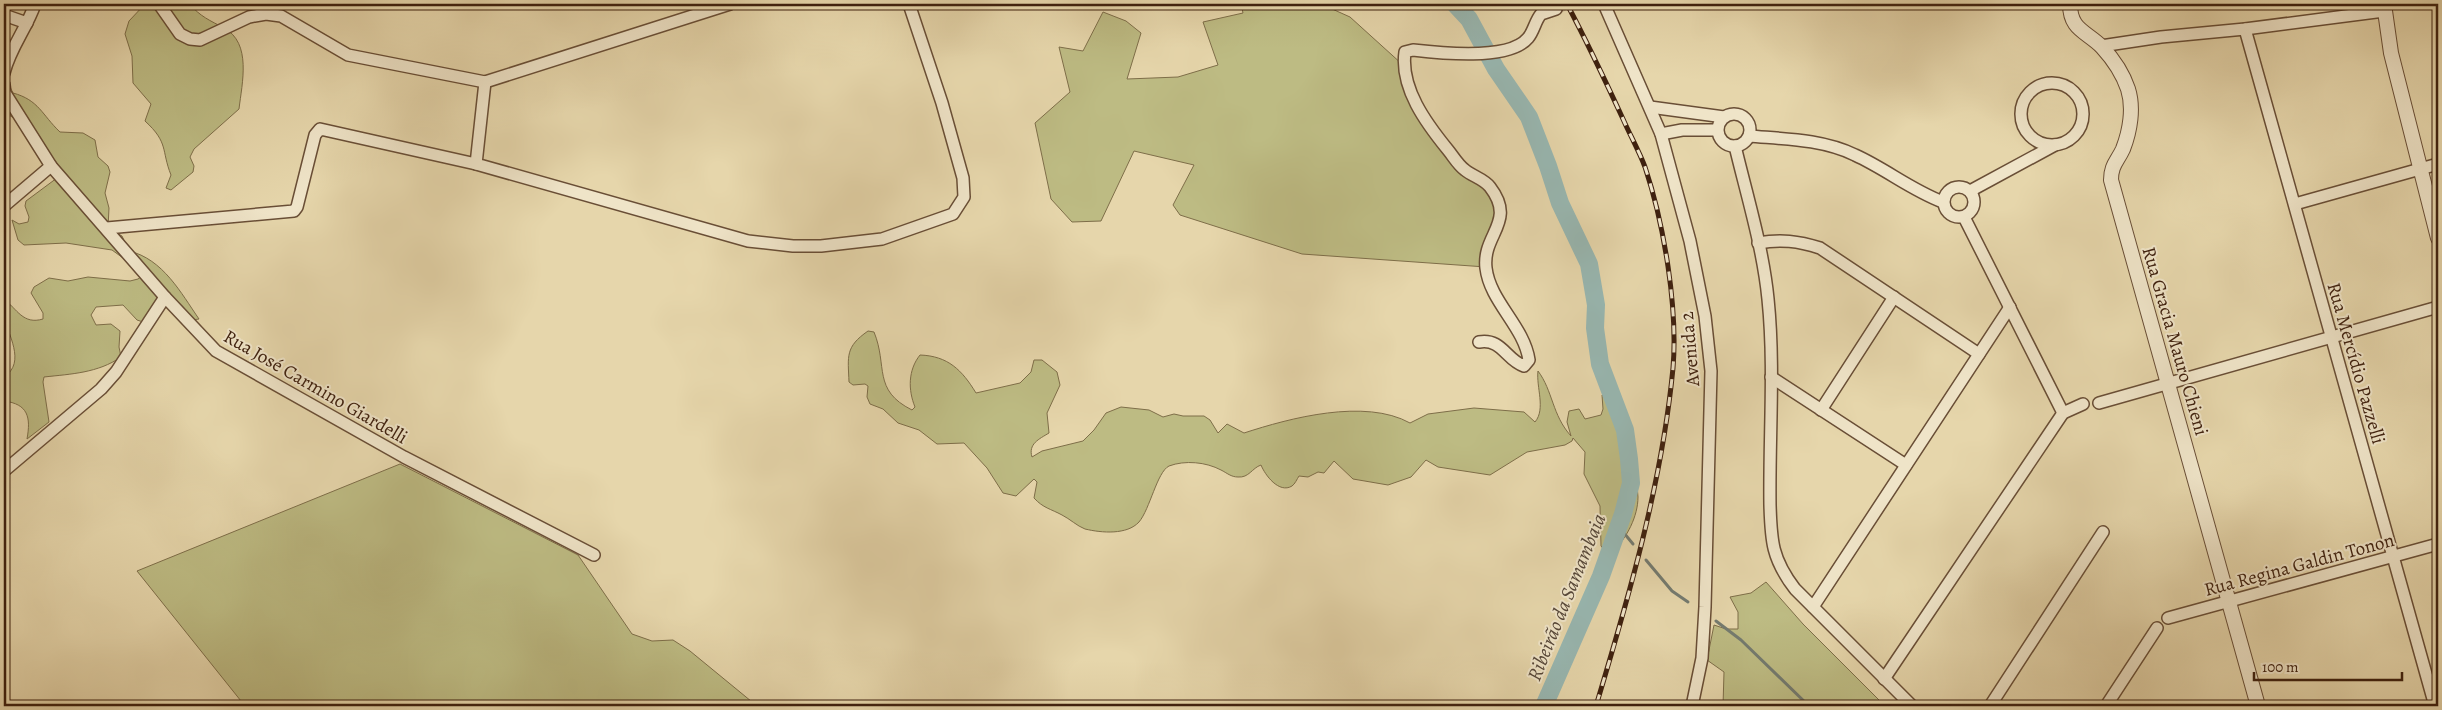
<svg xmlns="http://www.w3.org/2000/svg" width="2442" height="710" font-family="Alegreya,serif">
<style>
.green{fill:#bdbb83;stroke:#7e6e49}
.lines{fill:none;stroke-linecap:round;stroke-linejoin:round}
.stream{stroke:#747b70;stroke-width:3}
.river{stroke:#98b7b1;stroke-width:18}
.minor-tunnel{stroke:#c5b28c;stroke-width:11;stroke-dasharray:11 5.5;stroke-linecap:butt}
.minor-casing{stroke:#694e36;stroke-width:14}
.tertiary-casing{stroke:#694e36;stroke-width:16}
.minor{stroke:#efe4c8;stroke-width:11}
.tertiary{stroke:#efe4c8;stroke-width:14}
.rail-casing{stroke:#3f210f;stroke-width:5}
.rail{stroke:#efe4c8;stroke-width:3;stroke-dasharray:9;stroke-linecap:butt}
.labels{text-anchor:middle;stroke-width:4;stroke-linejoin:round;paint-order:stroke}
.street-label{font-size:19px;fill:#3f210f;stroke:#efe4c8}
.water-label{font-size:20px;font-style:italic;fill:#554638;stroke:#efe4c8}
</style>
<rect width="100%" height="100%" fill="#e6d6ab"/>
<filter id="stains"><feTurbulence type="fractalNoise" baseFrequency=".004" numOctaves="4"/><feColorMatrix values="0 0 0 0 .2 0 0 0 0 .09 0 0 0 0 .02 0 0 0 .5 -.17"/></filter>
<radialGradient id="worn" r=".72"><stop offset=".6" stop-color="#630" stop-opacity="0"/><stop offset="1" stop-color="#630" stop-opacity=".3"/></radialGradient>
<!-- green -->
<g class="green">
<path d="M 145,4 L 190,4 C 199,16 211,21 224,28 C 252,43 242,83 239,109 L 194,149 L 190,157 L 194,166 L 193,172 L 171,190 L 166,188 L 171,175 C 161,150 169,143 145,121 L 151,104 L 133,83 L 132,56 L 125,34 L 129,21 Z"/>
<polygon points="1241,4 1321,4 1350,17 1403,65 1411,92 1464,170 1489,185 1501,205 1486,267 1302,254 1180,215 1173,205 1194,165 1134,151 1101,221 1072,222 1051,199 1035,123 1070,92 1059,47 1083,51 1103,12 1126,21 1141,33 1127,79 1178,77 1218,65 1203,22 1243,13"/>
<path d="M 4,75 L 13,93 C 39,100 42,115 60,132 L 83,133 L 95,140 L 98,157 L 108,166 L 110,172 L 105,193 L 109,208 L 108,228 L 122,236 L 129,251 C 163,259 181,293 199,319 L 192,320 L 160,303 L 146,323 L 137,320 L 123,305 L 96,307 L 91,315 L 96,325 L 111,324 L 120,331 L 119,347 L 121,357 C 98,373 71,374 44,377 L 43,382 L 49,422 L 27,439 C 31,417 28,404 4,401 L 4,377 C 27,362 7,334 4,315 C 3,310 4,304 4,299 C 17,309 23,325 43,319 L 43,313 L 31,293 L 34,287 L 49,278 L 68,281 L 88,277 L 130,281 L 138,279 L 142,276 L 141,271 L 112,250 L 66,243 L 24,245 L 18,240 L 12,220 L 19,224 L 28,222 L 29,217 L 25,206 L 26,201 L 61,175 C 47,147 32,128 4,112 Z"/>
<path d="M 868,331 L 874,332 C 888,366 872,390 912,410 L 915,407 C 908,390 908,370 920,355 C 948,356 962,370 976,393 L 1020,383 L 1031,372 L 1034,360 L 1042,360 L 1057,372 L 1060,385 L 1047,413 L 1049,433 C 1039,439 1028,444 1032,457 L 1042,451 L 1083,441 L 1094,430 L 1106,413 L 1121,407 L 1149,410 L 1163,417 L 1174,414 L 1183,416 L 1204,416 L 1210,420 L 1218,433 L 1227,424 L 1244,433 C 1290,418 1365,398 1410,423 L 1428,414 L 1474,408 L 1524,412 L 1535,422 C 1546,409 1536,387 1538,371 C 1553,391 1552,415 1571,436 L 1567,422 L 1569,411 L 1579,409 L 1585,419 L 1601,415 L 1603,409 L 1602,395 C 1630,421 1631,437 1634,474 C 1635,482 1638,489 1638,497 C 1638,516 1627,538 1613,551 L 1605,551 L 1601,546 L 1600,506 L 1584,474 L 1585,452 L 1573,438 L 1572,441 L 1565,445 L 1527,452 L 1490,475 L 1438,467 L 1426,460 L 1411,477 L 1388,485 L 1353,479 L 1334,461 L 1324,473 L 1318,472 L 1308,477 L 1299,476 C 1297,479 1295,484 1292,486 C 1279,494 1265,475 1261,465 C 1252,468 1249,478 1238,477 C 1231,477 1227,473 1221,470 C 1206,462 1185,460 1169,466 C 1157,472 1150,509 1139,522 C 1127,535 1102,533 1085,529 C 1077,526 1070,519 1062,515 C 1051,509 1043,508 1034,498 L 1037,482 L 1034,479 L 1016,496 L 1003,493 L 987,468 L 964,443 L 937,444 L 919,430 L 898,423 L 883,409 L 870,404 L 867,397 L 868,386 L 865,384 L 853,385 L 849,382 C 848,356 845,347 868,331 Z"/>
<polygon points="400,464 578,555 632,634 652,641 673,640 690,651 757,706 245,706 137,571"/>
<polygon points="1766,582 1803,624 1885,706 1723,706 1724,672 1707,660 1714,625 1726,629 1738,629 1738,612 1730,597 1751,593"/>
</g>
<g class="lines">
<!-- stream -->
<g class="stream">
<polyline points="1619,527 1633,544"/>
<polyline points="1646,560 1672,591 1688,602"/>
<polyline points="1716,621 1741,640 1809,706"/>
</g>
<!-- river -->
<polyline class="river" points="1455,4 1469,19 1496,69 1529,117 1548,166 1560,203 1589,264 1596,305 1595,328 1600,364 1625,430 1629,459 1631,483 1623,514 1601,576 1544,706"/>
<!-- minor-tunnel -->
<polyline class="minor-tunnel" points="1556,9 1566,4"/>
<!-- minor casing -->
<g class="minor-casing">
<g id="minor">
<polyline points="159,4 180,34 190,39 200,40 249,17 266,14 281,16 348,55 485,82 730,4"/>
<polyline points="1604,4 1661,134 1690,241 1705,316 1711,371 1705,607 1702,658 1692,706"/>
<polyline points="4,15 27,23"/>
<polyline points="2245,29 2435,706"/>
<polyline points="2101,46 2161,37 2245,29 2384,11"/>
<path d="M 4,73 C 10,48 27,28 35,4"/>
<polyline points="485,82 476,164 748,241 793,246 821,246 882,239 953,214 964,197 963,178 942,103 909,4"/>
<circle cx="2052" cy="114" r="31"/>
<polyline points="4,85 5,93 51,166 165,297 216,351 404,457 594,555"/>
<polyline points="1650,107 1724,117"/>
<circle cx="1734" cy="130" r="16"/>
<polyline points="1661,134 1682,130 1717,130"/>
<path d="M 1749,136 C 1784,139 1822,139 1855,155 C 1886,169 1911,190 1943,202"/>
<path d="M 1735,146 C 1747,196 1763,248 1768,299 C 1775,367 1769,436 1770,505 C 1771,541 1772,559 1795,589 L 1912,706"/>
<circle cx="1959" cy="202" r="15"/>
<polyline points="1970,191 2055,145"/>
<polyline points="2295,204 2438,164"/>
<polyline points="4,206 51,166"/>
<polyline points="1964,217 2063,413"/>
<polyline points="107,228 294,211 297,207 315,135 320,129 476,164"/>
<path d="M 1758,243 C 1781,239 1798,241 1820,248 L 1979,354"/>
<path d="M 1479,342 C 1502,338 1506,360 1524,366 L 1529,360 C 1524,326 1490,302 1486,268 C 1482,234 1517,222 1490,187 C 1484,179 1472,176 1465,170 C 1458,165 1453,156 1448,150 C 1426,123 1400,88 1405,52 L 1413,50 C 1439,53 1509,61 1528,38 C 1534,31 1535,21 1541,14 L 1556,9"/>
<polyline points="1771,377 1906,465"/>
<polyline points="2099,403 2438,307"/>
<polyline points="1821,410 1894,297"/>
<polyline points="4,471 101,389 116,372 165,297"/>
<polyline points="1813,607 2010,307"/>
<polyline points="2168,618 2438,544"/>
<polyline points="1884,679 2063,413 2083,404"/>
<polyline points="1990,706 2103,532"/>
<polyline points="2106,706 2157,628"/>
</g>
</g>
<!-- tertiary casing -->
<g class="tertiary-casing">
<g id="tertiary">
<path d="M 2070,4 C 2070,30 2086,31 2102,47 C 2113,59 2123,74 2128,89 C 2134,108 2130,131 2123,149 C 2117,162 2111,165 2111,180 L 2258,706"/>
<polyline points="2384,4 2391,53 2438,238"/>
</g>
</g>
<!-- minor -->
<use href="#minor" class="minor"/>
<!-- tertiary -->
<use href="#tertiary" class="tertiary"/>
<!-- rail casing -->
<g class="rail-casing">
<path id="rail" d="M 1567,4 C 1587,42 1605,80 1623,119 C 1630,135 1639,151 1645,167 C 1664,224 1678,308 1673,368 C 1662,483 1629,596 1596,706"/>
</g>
<!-- rail -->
<use href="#rail" class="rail"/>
</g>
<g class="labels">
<!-- street labels -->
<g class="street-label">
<text transform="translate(2176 341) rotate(74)" y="7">Rua Gracia Mauro Chieni</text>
<text transform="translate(1689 349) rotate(-95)" y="7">Avenida 2</text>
<text transform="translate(2357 363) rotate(74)" y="7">Rua Mercídio Pazzelli</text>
<text transform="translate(316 386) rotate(30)" y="7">Rua José Carmino Giardelli</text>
<text transform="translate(2299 564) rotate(-15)" y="7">Rua Regina Galdin Tonon</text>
</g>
<!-- water labels -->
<g class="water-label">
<text transform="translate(1566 597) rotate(-68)" y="7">Ribeirão da Samambaia</text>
</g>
</g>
<!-- margin -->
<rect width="2442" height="710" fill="none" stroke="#e6d6ab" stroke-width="20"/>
<rect x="5" y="5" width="2432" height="700" fill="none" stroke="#3f210f" stroke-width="2.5"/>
<rect x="10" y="10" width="2422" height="690" fill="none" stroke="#3f210f"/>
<!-- scale -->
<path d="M2254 672v8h148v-8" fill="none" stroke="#3f210f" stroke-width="2.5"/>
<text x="2262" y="672" font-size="15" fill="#3f210f" stroke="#efe4c8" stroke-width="4" paint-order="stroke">100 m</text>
<rect width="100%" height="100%" filter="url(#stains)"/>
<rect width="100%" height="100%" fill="url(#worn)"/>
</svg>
